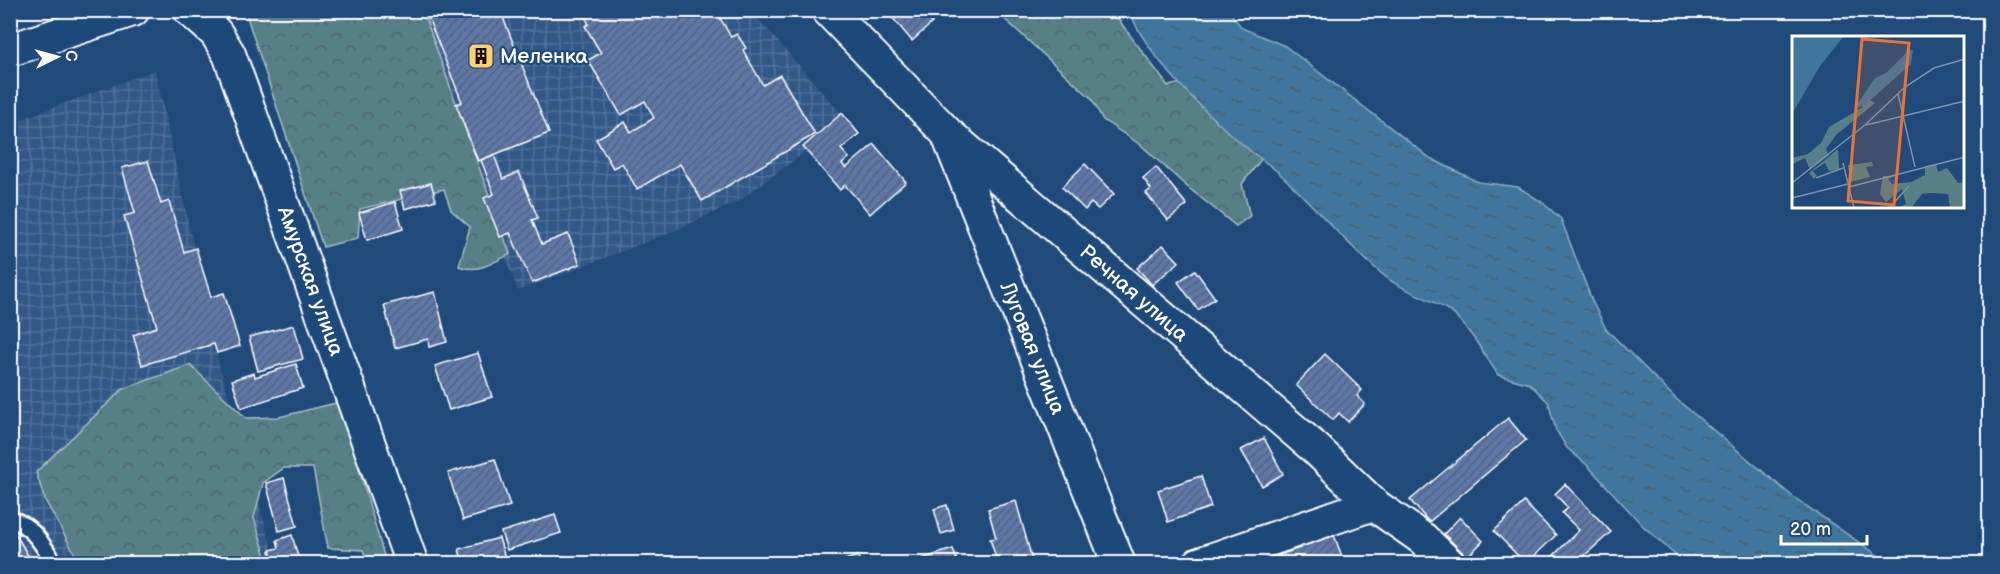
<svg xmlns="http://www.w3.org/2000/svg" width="2000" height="574" font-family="'Balsamiq Sans',sans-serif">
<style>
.industrial{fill:url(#industrial-grid)}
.forest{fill:url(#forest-crowns);stroke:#aabfc2;stroke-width:1.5}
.water{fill:url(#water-ripples);stroke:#8cadc4;stroke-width:1.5}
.building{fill:url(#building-hatch);stroke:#fff;stroke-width:1.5}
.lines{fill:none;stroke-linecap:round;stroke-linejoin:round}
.service-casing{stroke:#fff;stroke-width:20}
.minor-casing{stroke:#fff;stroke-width:36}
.service{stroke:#1f4a7a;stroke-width:15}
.minor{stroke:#1f4a7a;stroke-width:32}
.labels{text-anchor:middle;stroke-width:4.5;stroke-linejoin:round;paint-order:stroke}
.poi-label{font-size:21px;fill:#fff;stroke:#1f4a7a;text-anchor:start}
.street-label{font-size:21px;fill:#fff;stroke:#1f4a7a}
.inset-road{fill:none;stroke:#7992af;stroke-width:1.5}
.view{fill:#eb7230;fill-opacity:0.15;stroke:#eb7230;stroke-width:3}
.inset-edge{fill:none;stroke:#fff;stroke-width:3}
</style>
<defs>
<pattern id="industrial-grid" width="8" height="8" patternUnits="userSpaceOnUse" patternTransform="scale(1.5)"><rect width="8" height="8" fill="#325888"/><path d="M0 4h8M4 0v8" fill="none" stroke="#51719a"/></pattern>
<pattern id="forest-crowns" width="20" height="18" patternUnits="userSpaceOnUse" patternTransform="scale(1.5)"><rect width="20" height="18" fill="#567f86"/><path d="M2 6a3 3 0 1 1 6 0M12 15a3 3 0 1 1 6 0" fill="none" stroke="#516669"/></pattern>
<pattern id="water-ripples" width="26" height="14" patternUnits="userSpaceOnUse" patternTransform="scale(1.5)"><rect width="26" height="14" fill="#40769d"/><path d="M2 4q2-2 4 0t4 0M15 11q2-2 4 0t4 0" fill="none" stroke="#475f70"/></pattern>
<pattern id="building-hatch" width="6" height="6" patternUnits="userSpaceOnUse" patternTransform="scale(1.5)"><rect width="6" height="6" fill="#5d77a8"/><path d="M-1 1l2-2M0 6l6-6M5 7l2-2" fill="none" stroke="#54627a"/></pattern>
</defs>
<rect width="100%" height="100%" fill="#1f4a7a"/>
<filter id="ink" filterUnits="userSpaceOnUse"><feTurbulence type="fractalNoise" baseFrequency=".0167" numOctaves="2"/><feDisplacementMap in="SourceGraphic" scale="12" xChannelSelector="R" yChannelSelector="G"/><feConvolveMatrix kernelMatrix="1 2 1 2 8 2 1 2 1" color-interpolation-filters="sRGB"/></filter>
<g filter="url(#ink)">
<!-- industrial -->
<g class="industrial">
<polygon points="412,11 751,11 848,121 737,202 667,234 518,291"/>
<polygon points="155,70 220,368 276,563 11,564 11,123"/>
</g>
<!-- forest -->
<g class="forest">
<path d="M 299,10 L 300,12 L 304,10 L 423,11 L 510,254 C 495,262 476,274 459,266 L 470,227 L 451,210 L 444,189 L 360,209 L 358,238 L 323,247 L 245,11 Z"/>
<polygon points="996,11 1112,11 1168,86 1242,71 1276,140 1242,184 1250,216 1236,226 1185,185 1142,146 1103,120 1091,98"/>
<polygon points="190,365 246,418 279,417 340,402 386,563 368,563 363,550 328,548 313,468 284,468 263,483 254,518 268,563 80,563 45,500 36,472 123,389"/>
</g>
<!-- water -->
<path class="water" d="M 1130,11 L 1229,11 L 1242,28 L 1285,46 L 1430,158 L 1478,182 L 1518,187 L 1542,202 L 1561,219 L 1592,301 L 1606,329 L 1675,398 L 1792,496 L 1889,563 L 1684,563 L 1643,526 L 1587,465 L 1567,448 L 1556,430 L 1548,402 L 1530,384 L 1498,375 C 1487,358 1464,320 1448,310 C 1431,299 1402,290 1387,278 C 1348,247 1316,207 1279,173 C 1269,164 1257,157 1247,148 C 1212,120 1143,53 1130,11 Z"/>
<!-- building -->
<g class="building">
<polygon points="425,10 500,10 549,133 478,161 456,104 462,102"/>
<polygon points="581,10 718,10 716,11 731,37 737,34 746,48 743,50 763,85 780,75 815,134 702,201 680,164 637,189 622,163 613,168 596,139 625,122 631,132 654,118 645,101 621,115 588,60 601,53 585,26 589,24"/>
<polygon points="886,10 922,10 932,23 912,41"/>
<polygon points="842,113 859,134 841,149 849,158 842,164 846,168 874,144 906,182 870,214 845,185 840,190 803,147"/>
<polygon points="494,155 503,179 519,172 538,218 532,220 542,244 568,234 580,264 532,283 510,233 500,237 484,198 494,194 481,160"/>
<polygon points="148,161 161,204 169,201 184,252 196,248 211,297 224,293 240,346 217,353 214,344 142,365 133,335 157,327 124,216 135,213 122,168"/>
<polygon points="1085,164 1114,194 1098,209 1091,203 1085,210 1062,187"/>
<polygon points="1156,167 1187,205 1168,220 1146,193 1151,189 1143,178"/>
<polygon points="431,183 436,200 405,209 400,191"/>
<polygon points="395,202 403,229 367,240 359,213"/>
<polygon points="1163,245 1179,262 1152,285 1137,268"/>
<polygon points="1195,270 1215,298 1198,310 1178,282"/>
<polygon points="435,292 447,342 429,347 428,339 395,348 384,305"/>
<polygon points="294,325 303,359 258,371 249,337"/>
<polygon points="478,353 492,397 449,410 435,366"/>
<polygon points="1325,354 1362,390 1357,396 1365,404 1348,422 1339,413 1333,420 1296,385"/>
<polygon points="296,364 303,388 241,408 232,380 254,373 255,377"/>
<polygon points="1508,418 1526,440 1429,522 1410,500"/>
<polygon points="1264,438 1283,474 1262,486 1241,450"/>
<polygon points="495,459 510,506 463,520 448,473"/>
<polygon points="1201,476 1211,507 1168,522 1158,490"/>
<polygon points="284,478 297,526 279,531 266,483"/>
<polygon points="1565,484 1611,532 1575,564 1545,564 1579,530 1562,513 1568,508 1555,494"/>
<polygon points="1016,501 1033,563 1033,564 1002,564 1000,556 996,558 990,539 996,538 988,509"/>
<polygon points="1524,502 1556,535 1526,564 1494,531"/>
<polygon points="947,505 954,530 941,534 934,509"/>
<polygon points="555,515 561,533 507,550 501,532"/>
<polygon points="1460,517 1483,541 1467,557 1444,534"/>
<polygon points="1332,530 1345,564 1282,564 1279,555 1300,548 1298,542"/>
<polygon points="15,533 33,564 10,564 10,536"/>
<polygon points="292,535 300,564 273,564 270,550 279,548 277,540"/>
<polygon points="499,538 507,564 463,564 459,549"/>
<polygon points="953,549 958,564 906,564"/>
<polygon points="565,556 567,564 541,564"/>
<polygon points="858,556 860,564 831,564"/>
<polygon points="365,557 366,564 337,564"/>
</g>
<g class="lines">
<!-- service casing -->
<g class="service-casing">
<path id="service" d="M 10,519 C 33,525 43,546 55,564"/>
</g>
<!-- minor casing -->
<g class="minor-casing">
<g id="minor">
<polyline points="190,10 216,33 229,54 412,564"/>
<polyline points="828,10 947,133 1316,449 1373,504 1423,539 1449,564"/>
<polyline points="10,50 133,10"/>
<polyline points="949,138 1119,564"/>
<polyline points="1199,564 1373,504"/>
</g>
</g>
<!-- service -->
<use href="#service" class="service"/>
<!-- minor -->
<use href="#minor" class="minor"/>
</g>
</g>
<!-- icons -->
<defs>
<g id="building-square" transform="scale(1.35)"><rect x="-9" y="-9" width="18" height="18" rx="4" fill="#ffd166" stroke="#1f4a7a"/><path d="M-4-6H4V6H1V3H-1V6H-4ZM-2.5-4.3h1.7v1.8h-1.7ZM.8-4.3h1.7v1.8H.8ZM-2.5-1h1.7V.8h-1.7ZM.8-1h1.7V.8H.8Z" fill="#111"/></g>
</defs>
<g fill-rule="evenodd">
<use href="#building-square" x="481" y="56"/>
</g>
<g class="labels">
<!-- poi labels -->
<g class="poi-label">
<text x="500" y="63">Меленка</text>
</g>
<!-- street labels -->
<g class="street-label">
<text transform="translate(311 281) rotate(70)" y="7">Амурская улица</text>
<text transform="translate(1134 293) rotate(41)" y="7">Речная улица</text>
<text transform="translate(1033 348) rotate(68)" y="7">Луговая улица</text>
</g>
</g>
<!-- overview -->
<g transform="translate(1792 36)">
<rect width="172" height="172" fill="#1f4a7a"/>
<path d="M 76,63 L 83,67 L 44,99 L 34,113 L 37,119 L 18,134 L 13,122 L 0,128 L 0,122 L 16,118 L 29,107 L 37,91 L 71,71 L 71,65 ZM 46,113 L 47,133 L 37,135 L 33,127 L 21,135 L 25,140 L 22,143 L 17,137 ZM 80,126 L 81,130 L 74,131 L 78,141 L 58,146 L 56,129 ZM 144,128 L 146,136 L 155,132 L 166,147 L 172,146 L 172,172 L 158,172 L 156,158 L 138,157 L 130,158 L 119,172 L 105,172 L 114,168 L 110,153 L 94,166 L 88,158 L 91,140 L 103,140 L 96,143 L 100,148 L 119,146 L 133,139 L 133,130 Z" fill="#567f86"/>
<path d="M 0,0 L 52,0 L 28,30 L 0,78 ZM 117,14 L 121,14 L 119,28 L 73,69 L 62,73 L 83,42 L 94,37 Z" fill="#40769d"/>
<path class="inset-road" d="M 106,58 L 123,131M 74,89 L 173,65M 51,127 L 62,172M 24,142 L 51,132M 0,147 L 73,89 L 113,51 L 142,32 L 173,23M 57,151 L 173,121M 0,162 L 56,148M 97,172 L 117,150"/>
<path class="view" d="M 70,3 L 117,7 L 102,169 L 56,165 Z"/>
<rect width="172" height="172" class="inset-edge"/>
</g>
<!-- margin -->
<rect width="2000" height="574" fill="none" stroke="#1f4a7a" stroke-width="36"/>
<rect x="18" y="18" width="1964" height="538" fill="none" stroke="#fff" stroke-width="2" filter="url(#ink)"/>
<!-- north arrow -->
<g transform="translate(57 57) rotate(85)" stroke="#1f4a7a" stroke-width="4.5" paint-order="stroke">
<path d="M0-4.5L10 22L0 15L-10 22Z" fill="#ffffff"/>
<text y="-9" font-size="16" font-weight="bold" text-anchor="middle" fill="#ffffff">С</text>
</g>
<!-- scale -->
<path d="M1781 535v9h86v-9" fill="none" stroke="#ffffff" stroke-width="3"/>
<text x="1790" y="535" font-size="18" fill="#ffffff" stroke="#1f4a7a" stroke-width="4.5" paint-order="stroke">20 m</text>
</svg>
